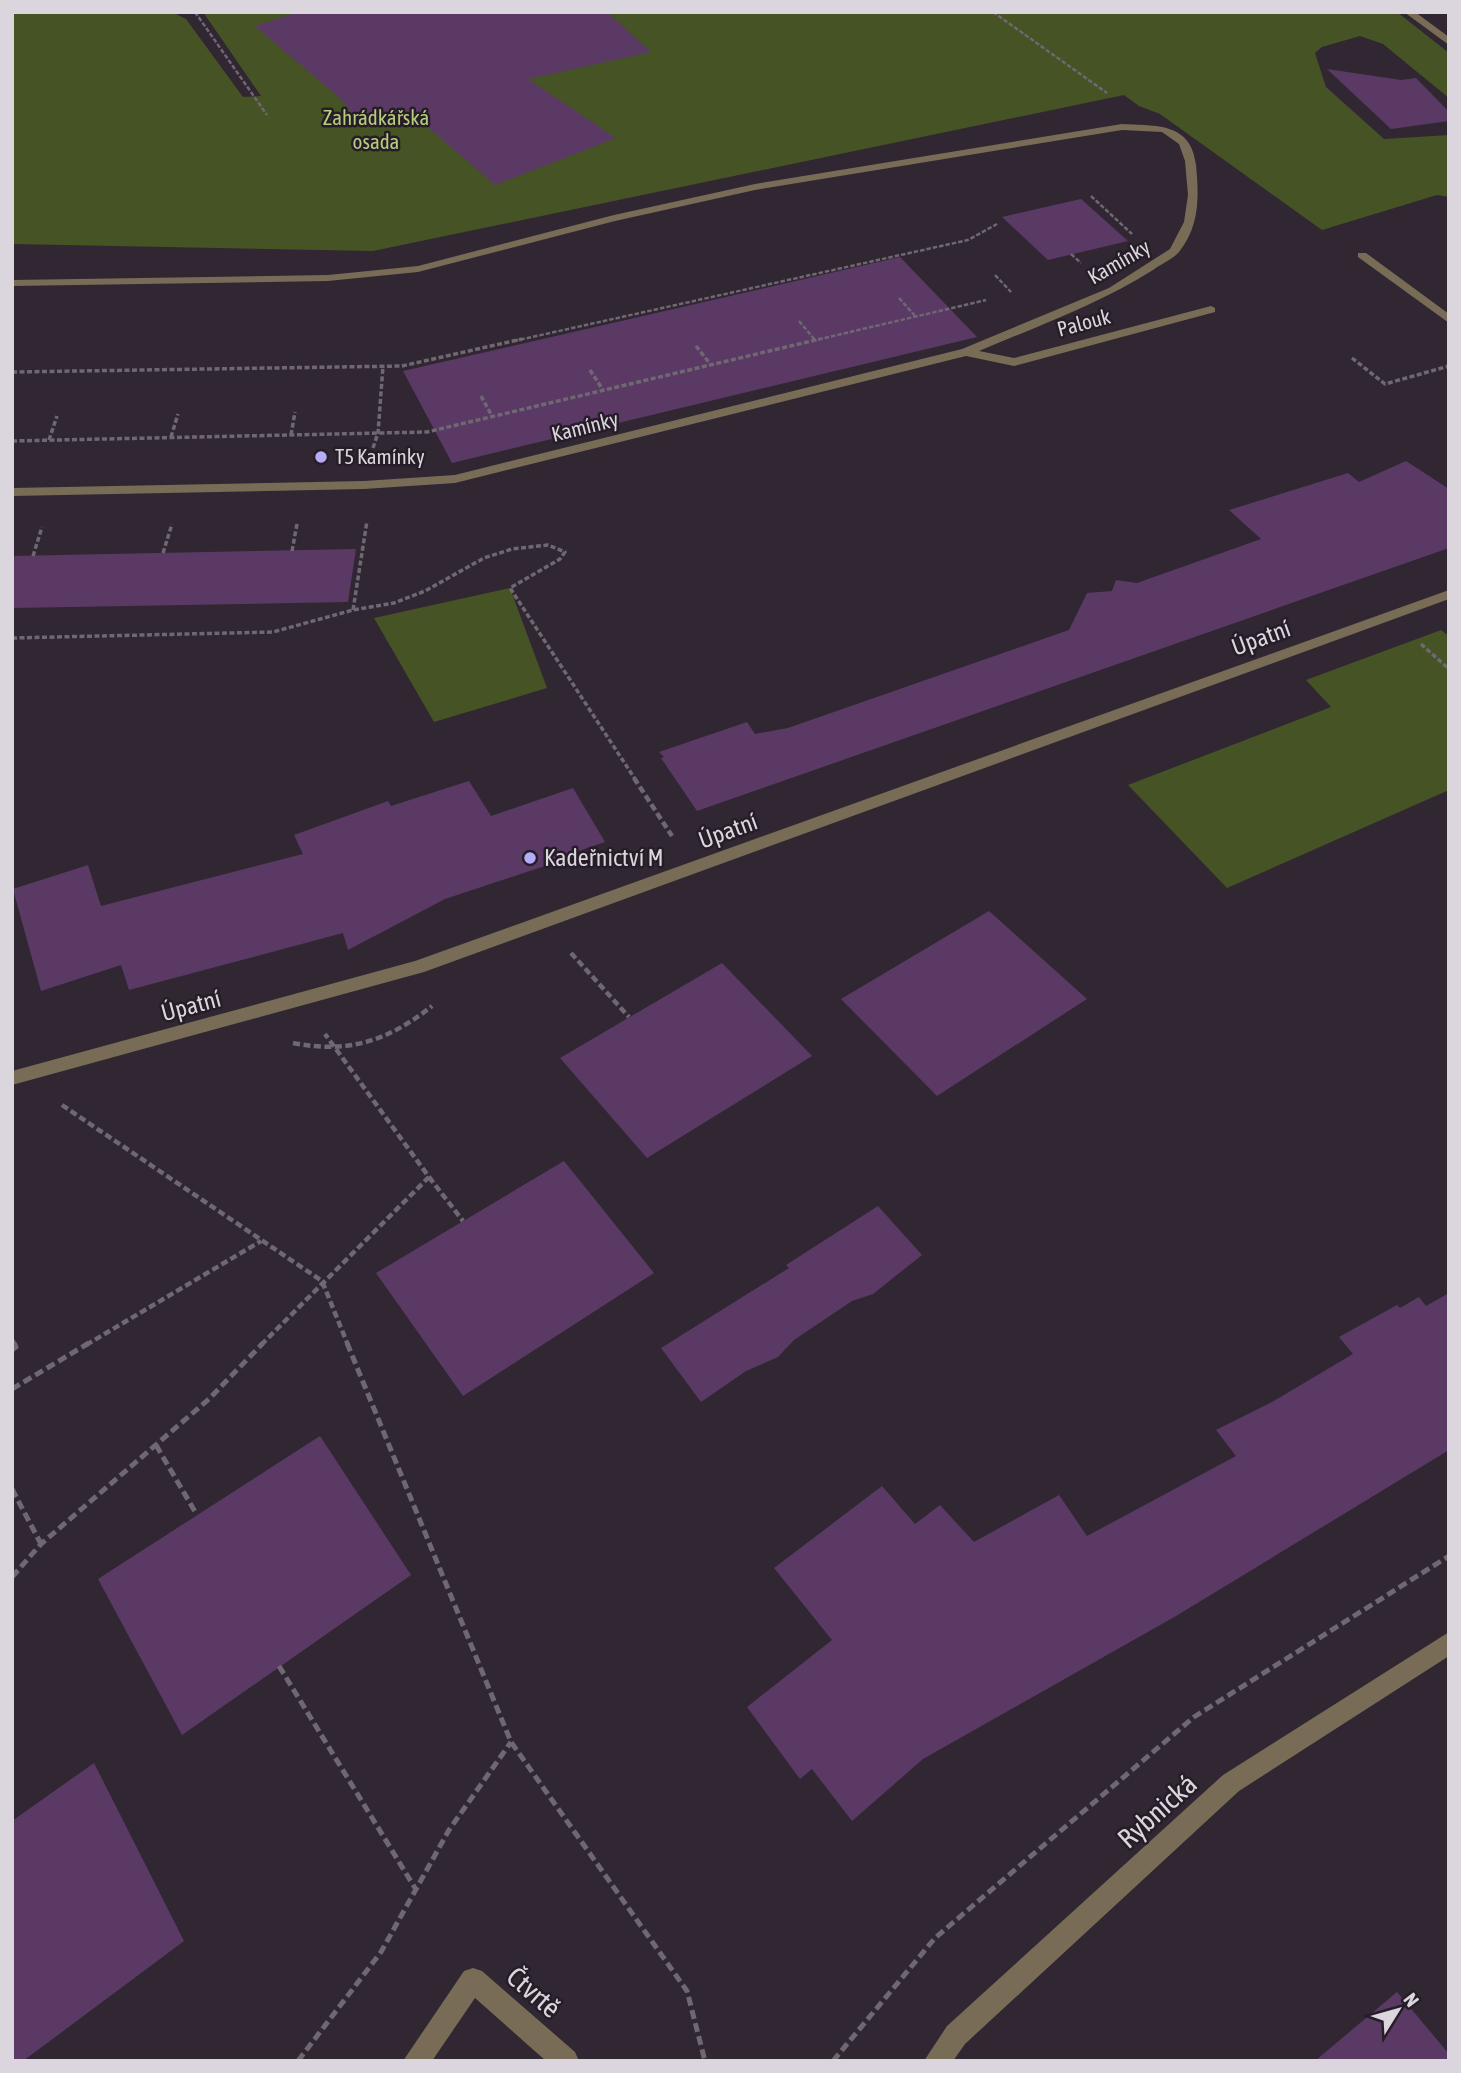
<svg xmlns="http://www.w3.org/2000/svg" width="1461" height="2073" font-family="'Asap Condensed',sans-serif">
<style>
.green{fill:#465324}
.building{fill:#5a3a65}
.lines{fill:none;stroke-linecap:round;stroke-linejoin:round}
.path-far3{stroke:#6f6772;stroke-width:2.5;stroke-dasharray:4.5 2;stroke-linecap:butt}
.path-far2{stroke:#6f6772;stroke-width:3.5;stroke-dasharray:5 2.5;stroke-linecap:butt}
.path-far1{stroke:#6f6772;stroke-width:4.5;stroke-dasharray:7 3.5;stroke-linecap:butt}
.path{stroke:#6f6772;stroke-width:5;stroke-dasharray:9 4.5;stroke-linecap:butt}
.minor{fill:#786c56;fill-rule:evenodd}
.poi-dot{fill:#b5acf8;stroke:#261d29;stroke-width:2.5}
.labels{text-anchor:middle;stroke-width:5;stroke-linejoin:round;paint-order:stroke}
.far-park-label{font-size:21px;fill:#b6cd7b;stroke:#261d29}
.far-street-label{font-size:21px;fill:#dbd5dd;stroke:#261d29}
.far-poi-label{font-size:21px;fill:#dbd5dd;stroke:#261d29;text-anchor:start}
.street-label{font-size:24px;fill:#dbd5dd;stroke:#261d29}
.poi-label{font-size:24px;fill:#dbd5dd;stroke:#261d29;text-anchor:start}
.near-street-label{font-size:28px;fill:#dbd5dd;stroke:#261d29}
</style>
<rect width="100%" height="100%" fill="#302733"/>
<!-- green -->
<g class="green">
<polygon points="12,12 172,12 186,19 243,97 261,96 203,12 1397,12 1449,53 1449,98 1383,44 1360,36 1322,47 1315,53 1326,87 1384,139 1449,135 1449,197 1437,195 1322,230 1160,114 1139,106 1124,95 373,251 12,244"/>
<polygon points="510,588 547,688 434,722 374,618"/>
<polygon points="1441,630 1449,636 1449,790 1227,888 1128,785 1331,707 1306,680"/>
</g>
<!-- building -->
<g class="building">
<polygon points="299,12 607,12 651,52 528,79 616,138 495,185 415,116 363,127 341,99 255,26"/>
<polygon points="1327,69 1401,80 1416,78 1449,112 1449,121 1391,129"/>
<polygon points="1081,199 1128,241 1048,260 1002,217"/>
<polygon points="900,257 977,337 452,463 403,371"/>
<polygon points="1406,461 1449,489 1449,548 697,811 661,758 664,757 659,752 747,722 755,734 788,728 1069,630 1087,593 1112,591 1116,580 1137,583 1261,539 1229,510 1348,473 1359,482"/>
<polygon points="356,549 348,602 12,608 12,556"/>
<polygon points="469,781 491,816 573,788 605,842 549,861 551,864 445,899 348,950 343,933 129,990 121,965 41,991 13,889 88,865 101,906 303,854 294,835 388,801 391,806"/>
<polygon points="989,911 1087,999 937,1096 841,999"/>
<polygon points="722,963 812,1056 647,1158 560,1058"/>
<polygon points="564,1161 654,1273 463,1396 376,1273"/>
<polygon points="878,1206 922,1255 873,1294 852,1301 794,1340 778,1357 746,1371 701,1402 661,1348 789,1268 786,1265"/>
<polygon points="1449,1293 1449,1450 1176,1616 923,1759 852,1821 812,1769 800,1779 747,1707 832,1640 774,1568 882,1486 915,1524 940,1505 974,1542 1059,1495 1087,1536 1236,1456 1216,1430 1272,1402 1353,1354 1339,1337 1397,1305 1400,1308 1419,1297 1426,1306"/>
<polygon points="320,1436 411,1575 182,1735 98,1579"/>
<polygon points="94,1763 184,1941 23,2061 12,2061 12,1821"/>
<polygon points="1397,1992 1449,2054 1449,2061 1315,2061"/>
</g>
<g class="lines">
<!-- path-far3 -->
<g class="path-far3">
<polyline points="195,12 267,115"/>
<polyline points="993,12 1107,93"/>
<polyline points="1091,196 1132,234"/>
<polyline points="1071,254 1081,263"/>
<polyline points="995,275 1011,292"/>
<polyline points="899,298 916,317"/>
<polyline points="799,321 815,340"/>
<polyline points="514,341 968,240 997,224"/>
<polyline points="812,341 986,300"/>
</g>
<!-- path-far2 -->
<g class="path-far2">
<polyline points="696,346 711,365"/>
<polyline points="1352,358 1385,384 1449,366"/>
<polyline points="590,370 603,390"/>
<polyline points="12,372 402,366 522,339"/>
<polyline points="481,396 492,416"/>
<polyline points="291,435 295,412"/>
<polyline points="171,437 178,414"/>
<polyline points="49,440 57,416"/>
<polyline points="12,441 427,432 820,339"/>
<polyline points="373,448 378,433 383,366"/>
<polyline points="292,551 297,524"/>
<polyline points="163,553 172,524"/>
<polyline points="33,556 42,527"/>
<polyline points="353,610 367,521"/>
<polyline points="12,638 273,632 353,610 394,603 425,591 484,558 512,549 548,545 565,552 560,559 510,588 635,779"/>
<polyline points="1421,644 1449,669"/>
</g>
<!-- path-far1 -->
<g class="path-far1">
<polyline points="634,778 672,836"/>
<polyline points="571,953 629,1017"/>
<path d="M 293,1043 C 348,1054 388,1041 432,1006"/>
<polyline points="62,1105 322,1281 348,1345"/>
<polyline points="429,1177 463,1221"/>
<polyline points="12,1340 15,1345"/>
<polyline points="86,1345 261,1241"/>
<polyline points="261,1345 429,1177 325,1034"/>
</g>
<!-- path -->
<g class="path">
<polyline points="347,1343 511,1742 687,1991 705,2061"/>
<polyline points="12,1350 16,1347 14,1343"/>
<polyline points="12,1389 89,1343"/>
<polyline points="156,1445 197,1515"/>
<polyline points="12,1489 41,1544"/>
<polyline points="12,1577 41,1544 209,1399 263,1343"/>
<polyline points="279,1666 415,1888"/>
<polyline points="298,2061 381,1952 449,1830 511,1742"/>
<polyline points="833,2061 935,1938 1194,1717 1449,1556"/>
</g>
<!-- minor -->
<g class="minor">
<polygon points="1404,12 1415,12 1449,37 1449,45"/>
<path d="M 1122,124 C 1156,126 1191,122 1196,165 C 1199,196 1200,226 1179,252 C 1173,259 1161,264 1153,270 C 1099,304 1038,326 979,351 L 1014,358 L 1211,306 L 1215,308 L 1215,312 L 1014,366 L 966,356 L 455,483 L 364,489 L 12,496 L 12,488 L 364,481 L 455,475 L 962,349 L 1109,288 L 1170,249 L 1184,222 L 1188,195 L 1185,161 L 1179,144 L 1162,132 L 1122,130 L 755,190 L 615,221 L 418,272 L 328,281 L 12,286 L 12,280 L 328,275 L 418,266 L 614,215 L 755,184 Z"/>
<polygon points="1358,253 1366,253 1449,314 1449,323 1358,257"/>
<polygon points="1449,590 1449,599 424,972 12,1085 12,1071 415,961"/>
<polygon points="1449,1632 1449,1656 1239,1791 965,2044 953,2061 924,2061 947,2026 1223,1775"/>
<polygon points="473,1968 482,1971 575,2052 579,2061 546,2061 475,1998 432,2061 403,2061 464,1971"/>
</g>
</g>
<!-- markers -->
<g class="poi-dot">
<circle cx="321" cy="457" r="7"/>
<circle cx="530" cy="858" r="7"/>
</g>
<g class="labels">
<!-- far-park labels -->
<g class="far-park-label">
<text x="376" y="125">Zahrádkářská<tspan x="376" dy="24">osada</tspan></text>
</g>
<!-- far-street labels -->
<g class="far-street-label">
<text transform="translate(1119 262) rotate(-30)" y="7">Kamínky</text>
<text transform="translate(1084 323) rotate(-15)" y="7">Palouk</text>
<text transform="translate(585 427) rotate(-14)" y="7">Kamínky</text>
</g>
<!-- far-poi labels -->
<g class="far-poi-label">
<text x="335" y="464">T5 Kamínky</text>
</g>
<!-- street labels -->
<g class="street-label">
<text transform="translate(1261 638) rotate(-20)" y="8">Úpatní</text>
<text transform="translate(728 831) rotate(-20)" y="8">Úpatní</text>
<text transform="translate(191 1006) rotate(-15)" y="8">Úpatní</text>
</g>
<!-- poi labels -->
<g class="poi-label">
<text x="544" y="866">Kadeřnictví M</text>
</g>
<!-- near-street labels -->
<g class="near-street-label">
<text transform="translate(1157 1811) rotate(-42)" y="10">Rybnická</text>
<text transform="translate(534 1992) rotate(41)" y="10">Čtvrtě</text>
</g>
</g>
<!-- border -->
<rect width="1461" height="2073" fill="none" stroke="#dbd5dd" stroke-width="28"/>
<!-- north arrow -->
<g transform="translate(1398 2010) rotate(53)" stroke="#261d29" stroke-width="5" paint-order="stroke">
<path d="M0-5L12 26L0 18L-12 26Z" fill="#dbd5dd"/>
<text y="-10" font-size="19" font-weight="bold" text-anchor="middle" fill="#dbd5dd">N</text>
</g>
</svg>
